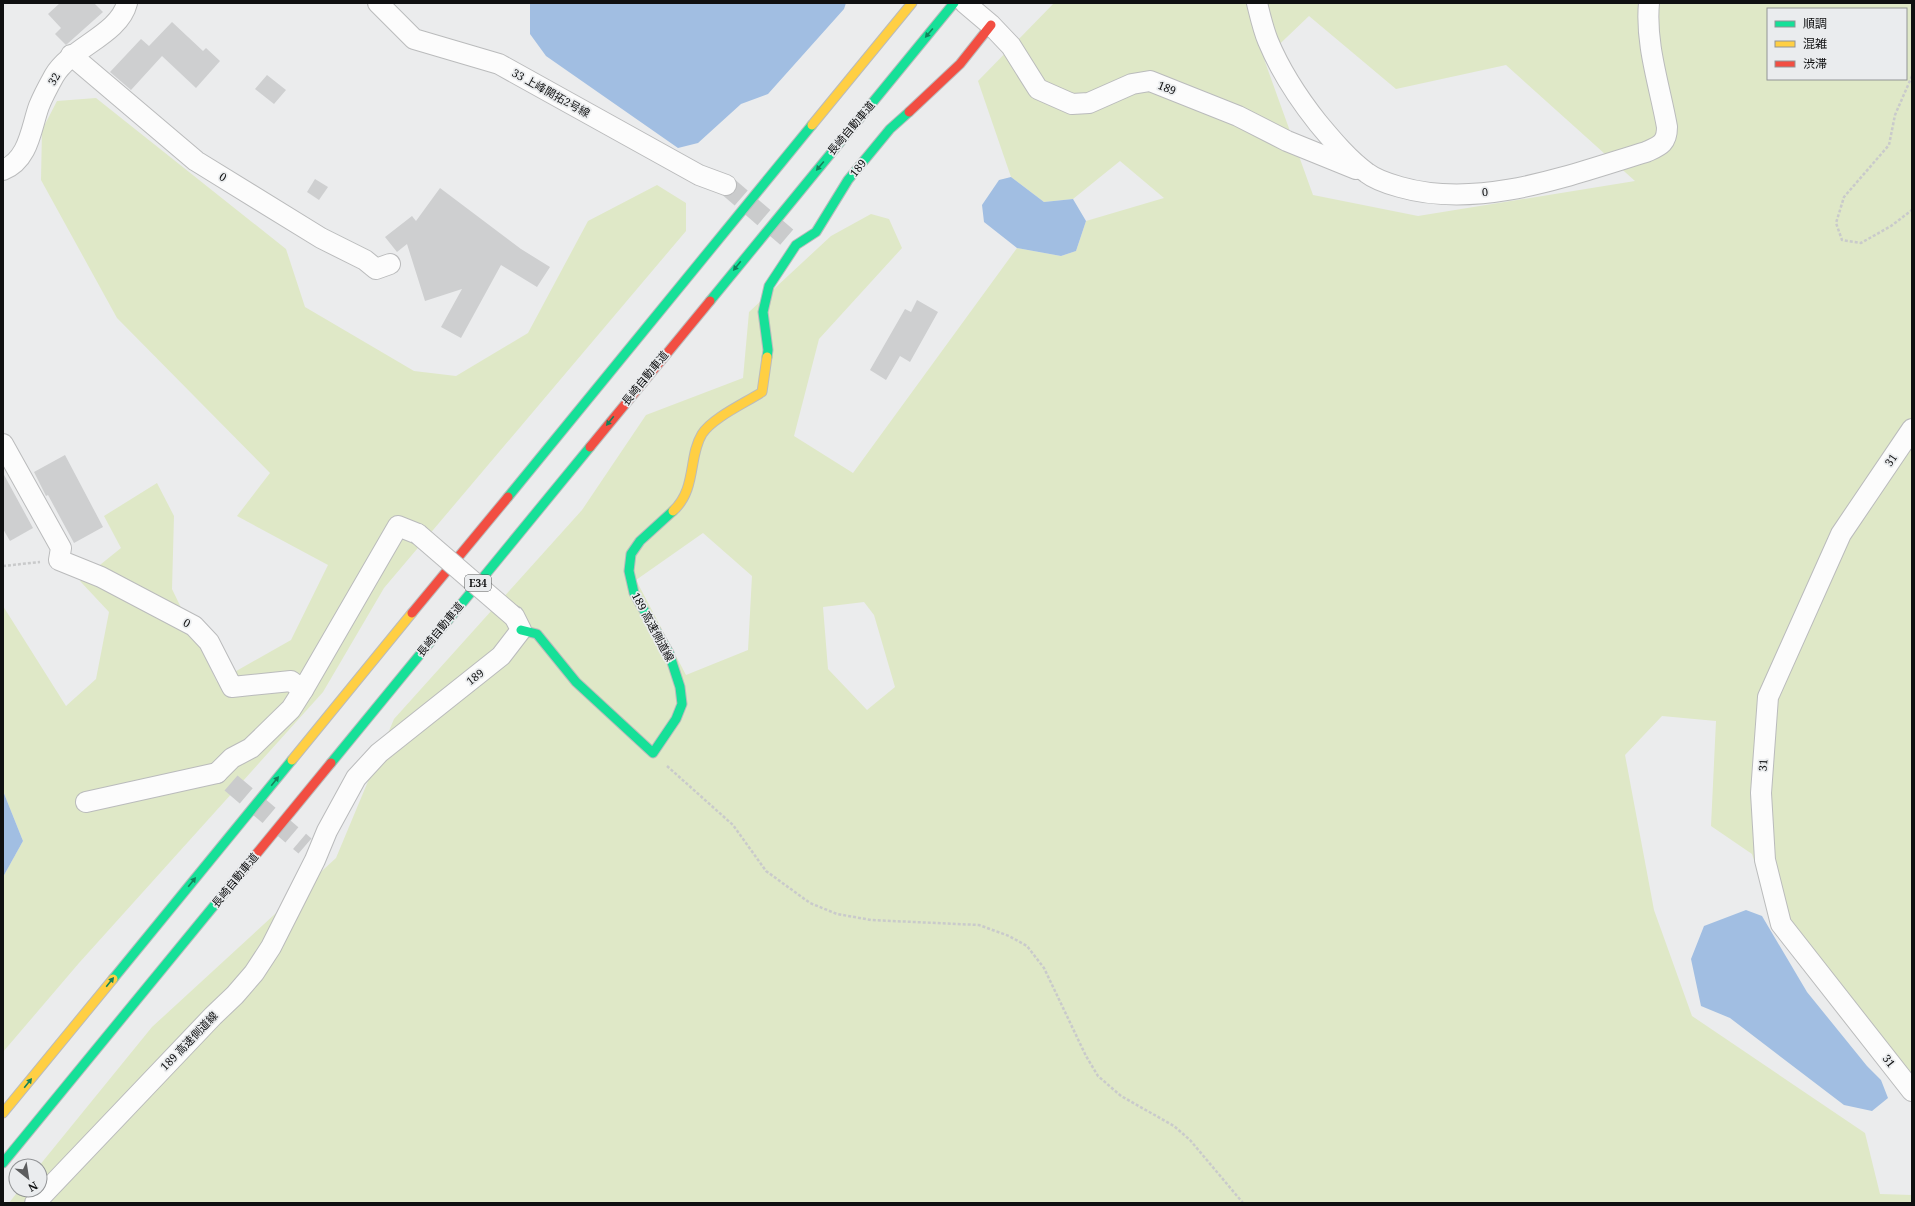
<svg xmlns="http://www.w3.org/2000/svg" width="1915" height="1206" font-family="'Noto Serif','Noto Sans JP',serif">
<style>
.green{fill:#dfe8c7;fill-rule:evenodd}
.water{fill:#a1bee2}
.building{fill:#cecfd0}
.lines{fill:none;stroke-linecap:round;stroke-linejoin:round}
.street-tunnel{stroke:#cacbcc;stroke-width:20;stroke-dasharray:20 10;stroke-linecap:butt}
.street-casing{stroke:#babbbc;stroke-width:22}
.fast-casing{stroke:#babbbc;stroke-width:11}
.slow-casing{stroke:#babbbc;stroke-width:11}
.jam-casing{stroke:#babbbc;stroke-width:11}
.path{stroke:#c9cacb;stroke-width:2.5;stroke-dasharray:3 2;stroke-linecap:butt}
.street{stroke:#fcfcfc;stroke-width:20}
.fast{stroke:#16e098;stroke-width:9}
.slow{stroke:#ffcf43;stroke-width:9}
.jam{stroke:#f24e42;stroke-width:9}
.street-bridge-casing{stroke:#babbbc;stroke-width:22;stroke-linecap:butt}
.street-bridge{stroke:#fcfcfc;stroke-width:20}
.oneway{fill:#13825b}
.labels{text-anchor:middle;stroke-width:3.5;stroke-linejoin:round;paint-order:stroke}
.shield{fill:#eaecee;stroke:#515253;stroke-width:1}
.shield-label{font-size:10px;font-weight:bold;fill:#0f1011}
.street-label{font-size:11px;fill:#0f1011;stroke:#eaecee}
</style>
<rect width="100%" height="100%" fill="#ebeced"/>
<!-- green -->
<g class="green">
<path d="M 1054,3 L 1912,3 L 1912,1088 L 1776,927 L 1752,854 L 1711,826 L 1716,721 L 1662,716 L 1625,755 L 1654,910 L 1692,1016 L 1865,1133 L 1880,1194 L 1912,1195 L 1912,1203 L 9,1203 L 19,1190 L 40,1190 L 39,1166 L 152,1027 L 336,858 L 394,719 L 582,510 L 646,415 L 743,378 L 749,312 L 831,236 L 871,214 L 889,219 L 902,248 L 819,339 L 794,436 L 853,473 L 1017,248 L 1061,256 L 1076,251 L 1086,221 L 1164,198 L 1120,161 L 1073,199 L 1044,202 L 1011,177 L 978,81 ZM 1768,9 L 1906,9 L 1906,79 L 1768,79 ZM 1309,16 L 1396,89 L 1506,65 L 1635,181 L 1418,216 L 1313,195 L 1264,59 ZM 703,533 L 752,576 L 748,650 L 686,675 L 636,580 ZM 864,602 L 874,615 L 895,687 L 867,710 L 828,669 L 823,607 Z"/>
<polygon points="96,98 286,249 305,307 414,371 456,376 528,333 588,221 657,185 686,203 686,231 384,588 323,692 79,963 3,1052 3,877 23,841 3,791 3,606 66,706 96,679 109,612 80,581 121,548 104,516 157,483 174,516 172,589 217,682 291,640 328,565 237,516 270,473 117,318 41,180 42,130 57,101"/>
</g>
<!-- water -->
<g class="water">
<polygon points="530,3 846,3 844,9 768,94 741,104 698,143 678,148 546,56 530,34"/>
<polygon points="1011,177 1044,202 1073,199 1086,221 1076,251 1061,256 1017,248 984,222 982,205 999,180"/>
<polygon points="3,791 23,841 3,877"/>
<polygon points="1746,910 1762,916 1807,992 1867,1066 1881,1080 1888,1098 1872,1111 1844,1105 1730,1018 1701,1006 1691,959 1704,926"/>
</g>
<!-- building -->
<g class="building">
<polygon points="60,3 94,3 103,12 66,45 55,34 61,28 48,14"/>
<polygon points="172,22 203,51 206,48 220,61 196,88 162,56 131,90 110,72 141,39 149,46"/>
<polygon points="267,75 286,90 274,104 255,89"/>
<polygon points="315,179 328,187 319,200 307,192"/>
<polygon points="440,188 521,249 550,267 537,287 501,265 461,338 441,327 462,289 425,301 407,244 397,252 385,237 412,216 416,221"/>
<polygon points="917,300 938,312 910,362 900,356 886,380 870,370 905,309 911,312"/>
<polygon points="65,455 103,527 74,543 48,495 46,496 34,472"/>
<polygon points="3,473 33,528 10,541 3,529"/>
</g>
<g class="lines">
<!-- street-tunnel -->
<g class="street-tunnel">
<polyline points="726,185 796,245"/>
<polyline points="231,783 305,846"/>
</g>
<!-- street casing -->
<g class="street-casing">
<g id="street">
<polyline points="378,3 414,39 499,64 699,175 726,185"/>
<polyline points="965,3 991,25 1011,46 1038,89 1072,104 1089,103 1132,84 1150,81 1238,116 1287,141 1356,169"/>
<path d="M 1257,3 C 1260,15 1263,29 1268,41 C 1280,70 1299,99 1318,123 C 1333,141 1349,160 1367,173 C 1376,180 1389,184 1400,187 C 1480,210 1570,175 1646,152 C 1659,146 1667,144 1667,127 C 1660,87 1645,44 1649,3"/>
<polyline points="71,55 196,161 321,238 365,260 376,269 390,264"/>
<path d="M 3,170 C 29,160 31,128 39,106 C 43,96 49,85 54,76 C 71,47 119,35 127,3"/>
<polyline points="1912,429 1841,534 1768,697 1761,793 1765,860 1781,924 1912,1091"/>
<polyline points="3,444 61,548 59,560 101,577 194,626 209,642 232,687 291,681 303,690"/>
<polyline points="217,773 232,758 251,748 291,709 303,690 398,526 418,534"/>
<polyline points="86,802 217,773"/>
<polyline points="35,1203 213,1016 235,995 254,973 271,947 315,860 327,831 356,778 379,753 501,656 521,630 514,616"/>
</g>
</g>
<!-- fast casing -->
<g class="fast-casing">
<g id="fast">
<polyline points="710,301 954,3"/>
<polyline points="767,357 768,350 763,312 769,286 796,245 816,232 848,180 890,129 909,112"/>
<polyline points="508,497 812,125"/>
<polyline points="521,630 537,634 576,682 653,753 676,719 682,704 680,687 669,653 634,593 629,571 631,554 640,541 673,511"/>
<polyline points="331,763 590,447"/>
<polyline points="113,979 292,760"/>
<polyline points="3,1163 226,891"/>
</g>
</g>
<!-- slow casing -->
<g class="slow-casing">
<g id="slow">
<polyline points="812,125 912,3"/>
<path d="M 673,511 C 697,489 688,457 702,434 C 712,418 745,403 762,392 L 767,357"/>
<polyline points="292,760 412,613"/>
<polyline points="3,1113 113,979"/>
</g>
</g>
<!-- jam casing -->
<g class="jam-casing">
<g id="jam">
<polyline points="909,112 960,64 991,25"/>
<polyline points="590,447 710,301"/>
<polyline points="412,613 508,497"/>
<polyline points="226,891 331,763"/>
</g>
</g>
<!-- path -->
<g class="path">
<polyline points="1912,76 1895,115 1889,145 1844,197 1836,223 1842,240 1861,243 1891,226 1912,210"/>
<polyline points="3,566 40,562"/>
<polyline points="667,766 733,825 766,871 810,903 837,914 871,920 979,925 1009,936 1027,946 1044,968 1086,1056 1098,1076 1121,1096 1174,1126 1190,1140 1243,1203"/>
</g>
<!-- street -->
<use href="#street" class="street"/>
<!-- fast -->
<use href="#fast" class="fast"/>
<!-- slow -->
<use href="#slow" class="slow"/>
<!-- jam -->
<use href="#jam" class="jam"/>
<!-- street-bridge casing -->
<g class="street-bridge-casing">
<polyline id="street-bridge" points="418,534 513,616"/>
</g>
<!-- street-bridge -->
<use href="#street-bridge" class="street-bridge"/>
</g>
<!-- one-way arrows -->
<defs><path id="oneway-solid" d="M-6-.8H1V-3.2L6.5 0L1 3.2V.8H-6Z"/></defs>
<g class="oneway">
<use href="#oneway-solid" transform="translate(929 33) rotate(130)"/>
<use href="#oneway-solid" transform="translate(820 166) rotate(130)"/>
<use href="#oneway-solid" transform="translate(737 266) rotate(129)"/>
<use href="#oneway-solid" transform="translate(610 421) rotate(129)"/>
<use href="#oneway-solid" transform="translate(275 781) rotate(-51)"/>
<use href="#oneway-solid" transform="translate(192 882) rotate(-51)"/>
<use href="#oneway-solid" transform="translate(110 982) rotate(-51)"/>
<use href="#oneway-solid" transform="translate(28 1083) rotate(-51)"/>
</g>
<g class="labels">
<!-- shield labels -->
<rect class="shield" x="465" y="575" width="26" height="16" rx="3"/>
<g class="shield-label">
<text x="478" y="587">E34</text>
</g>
<!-- street labels -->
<g class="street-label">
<text transform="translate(54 79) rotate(-59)" y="4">32</text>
<text transform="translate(1167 88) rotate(22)" y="4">189</text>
<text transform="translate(551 93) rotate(29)" y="4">33 上峰開拓2号線</text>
<text transform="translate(851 128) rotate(-50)" y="4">長崎自動車道</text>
<text transform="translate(858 168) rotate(-51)" y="4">189</text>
<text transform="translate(223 177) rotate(31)" y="4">0</text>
<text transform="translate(1485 192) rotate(-5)" y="4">0</text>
<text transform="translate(645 378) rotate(-51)" y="4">長崎自動車道</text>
<text transform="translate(1891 460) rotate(-56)" y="4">31</text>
<text transform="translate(187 623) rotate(29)" y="4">0</text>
<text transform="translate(653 627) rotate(62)" y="4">189 高速側道線</text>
<text transform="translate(440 629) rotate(-51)" y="4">長崎自動車道</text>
<text transform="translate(475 677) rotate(-38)" y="4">189</text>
<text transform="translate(1763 765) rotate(-86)" y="4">31</text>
<text transform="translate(235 880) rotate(-51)" y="4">長崎自動車道</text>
<text transform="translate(189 1041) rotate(-46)" y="4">189 高速側道線</text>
<text transform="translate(1889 1061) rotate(52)" y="4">31</text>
</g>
</g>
<!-- border -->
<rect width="1915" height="1206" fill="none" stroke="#0f1011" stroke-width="8"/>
<!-- legend -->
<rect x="1767" y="8" width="140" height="72" fill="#eaecee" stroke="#929496"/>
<rect x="1775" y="21" width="20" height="6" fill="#16e098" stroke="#929496"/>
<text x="1803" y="28" font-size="12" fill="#0f1011">順調</text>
<rect x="1775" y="41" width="20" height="6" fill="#ffcf43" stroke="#929496"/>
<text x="1803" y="48" font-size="12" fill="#0f1011">混雑</text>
<rect x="1775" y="61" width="20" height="6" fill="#f24e42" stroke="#929496"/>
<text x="1803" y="68" font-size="12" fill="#0f1011">渋滞</text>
<!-- north arrow -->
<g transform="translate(28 1178) rotate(150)"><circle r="19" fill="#eaecee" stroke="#929496"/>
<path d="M0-3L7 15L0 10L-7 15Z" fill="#5c5d5e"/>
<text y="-6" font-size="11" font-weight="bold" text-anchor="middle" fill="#0f1011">N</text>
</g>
</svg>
